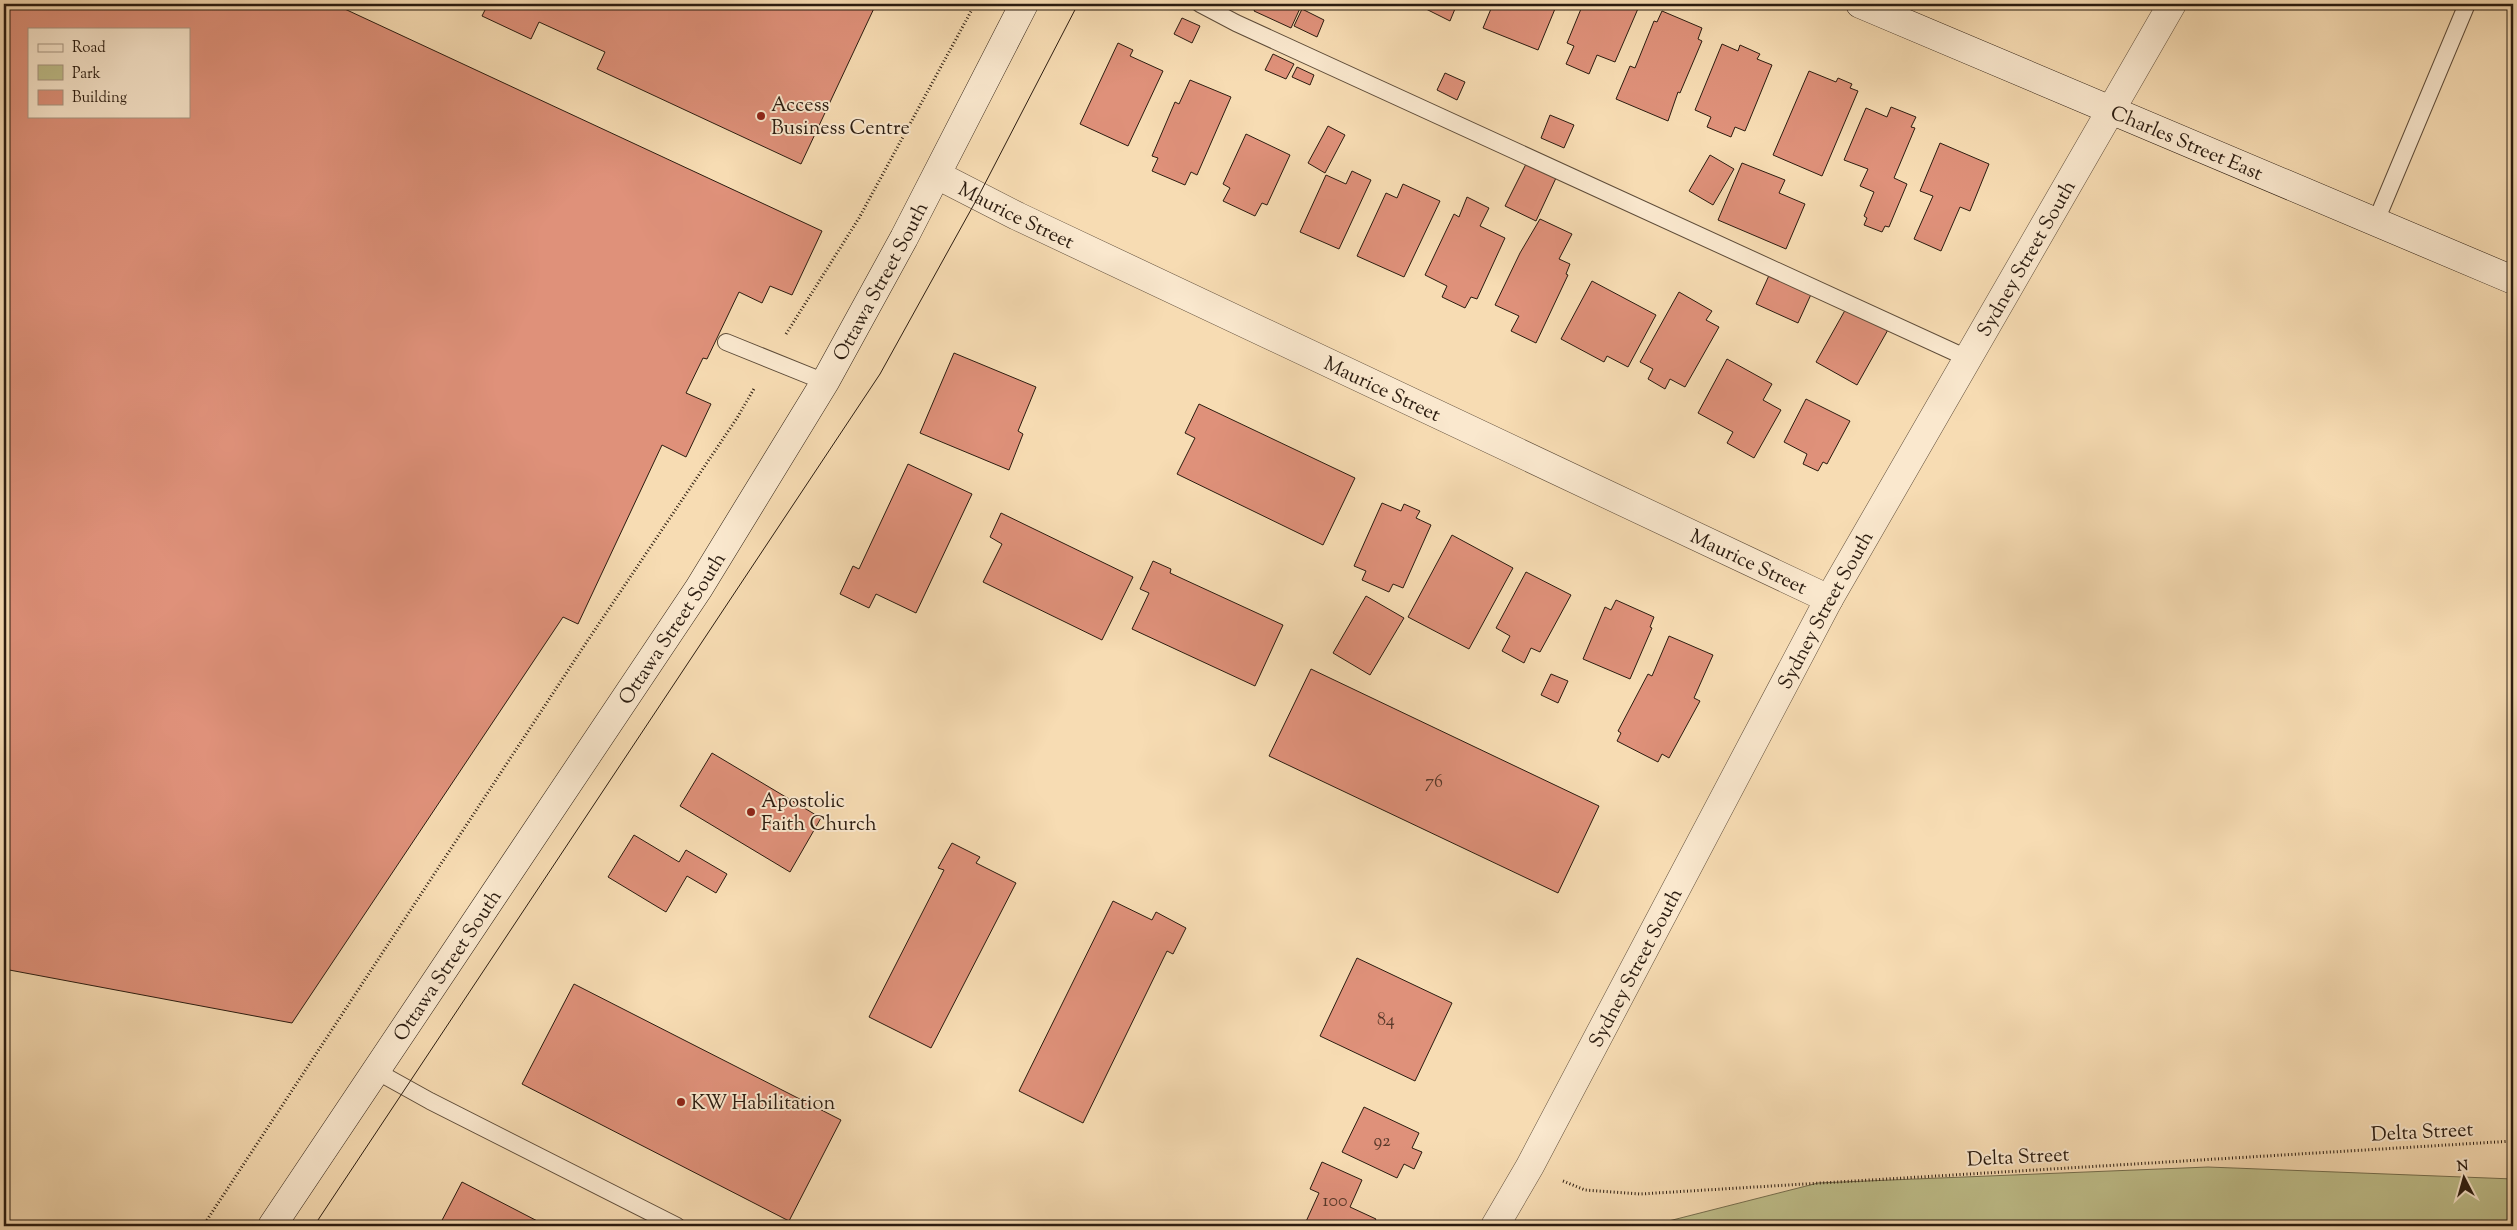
<svg xmlns="http://www.w3.org/2000/svg" width="2517" height="1230" font-family="'Sorts Mill Goudy',serif">
<style>
.green{fill:#bfbf8b;stroke:#756e4e}
.building{fill:#df917a;stroke:#2b1c10;fill-rule:evenodd}
.lines{fill:none;stroke-linecap:round;stroke-linejoin:round}
.service-casing{stroke:#5e4c39;stroke-width:18}
.minor-casing{stroke:#5e4c39;stroke-width:29}
.secondary-casing{stroke:#2b1c10;stroke-width:29}
.path{stroke:#2b1c10;stroke-width:3;stroke-dasharray:1 2.5;stroke-linecap:butt}
.service{stroke:#fae8ce;stroke-width:16}
.minor{stroke:#fae8ce;stroke-width:28}
.secondary{stroke:#fae8ce;stroke-width:28}
.tram{stroke:#2b1c10;stroke-width:1}
.poi-dot{fill:#8f2418;stroke:#fae8ce;stroke-width:2}
.labels{text-anchor:middle;stroke-width:4;stroke-linejoin:round;paint-order:stroke}
.number-label{font-size:18px;fill:#58392a}
.poi-label{font-size:20px;fill:#2b1c10;stroke:#fae8ce;text-anchor:start}
.street-label{font-size:20px;fill:#2b1c10;stroke:#fae8ce}
</style>
<rect width="100%" height="100%" fill="#f7dcb3"/>
<filter id="stains"><feTurbulence type="fractalNoise" baseFrequency=".004" numOctaves="4"/><feColorMatrix values="0 0 0 0 .2 0 0 0 0 .09 0 0 0 0 .02 0 0 0 .5 -.17"/></filter>
<radialGradient id="worn" r=".72"><stop offset=".6" stop-color="#630" stop-opacity="0"/><stop offset="1" stop-color="#630" stop-opacity=".3"/></radialGradient>
<!-- green -->
<polygon class="green" points="2208,1167 2513,1179 2513,1226 1649,1226 1818,1183"/>
<!-- building -->
<g class="building">
<path d="M 4,4 L 334,4 L 822,231 L 792,295 L 770,286 L 762,303 L 739,292 L 707,359 L 703,358 L 686,393 L 711,404 L 686,457 L 662,445 L 578,624 L 563,617 L 292,1023 L 4,969 ZM 29,29 L 189,29 L 189,116 L 29,116 Z"/>
<polygon points="488,4 876,4 801,164 597,69 605,52 539,22 531,39 482,16"/>
<polygon points="1257,4 1302,4 1291,28 1254,11"/>
<polygon points="1426,4 1457,4 1450,21 1424,8"/>
<polygon points="1493,4 1557,4 1538,50 1483,28"/>
<polygon points="1583,4 1640,4 1615,62 1597,55 1589,74 1566,64 1574,46 1567,43"/>
<polygon points="1302,9 1324,20 1317,37 1294,26"/>
<polygon points="1662,11 1702,28 1698,39 1702,41 1680,93 1678,92 1668,121 1616,99 1630,66 1635,68 1654,21 1657,22"/>
<polygon points="1182,18 1200,26 1192,43 1174,34"/>
<polygon points="1118,43 1133,50 1130,56 1163,71 1128,146 1080,124"/>
<polygon points="1722,44 1738,51 1740,45 1760,54 1757,59 1772,65 1745,131 1735,127 1731,137 1707,127 1711,117 1695,110"/>
<polygon points="1273,54 1294,64 1286,79 1265,70"/>
<polygon points="1297,67 1314,75 1310,85 1292,77"/>
<polygon points="1809,71 1836,82 1838,78 1852,84 1850,88 1858,91 1822,176 1773,155"/>
<polygon points="1445,73 1465,82 1457,100 1437,90"/>
<polygon points="1190,80 1231,97 1197,175 1191,172 1185,185 1152,171 1158,158 1152,156 1175,102 1179,104"/>
<polygon points="1891,107 1916,117 1911,127 1915,128 1894,178 1907,184 1889,227 1885,226 1882,232 1864,225 1867,218 1864,216 1874,192 1860,186 1868,169 1844,160 1866,108 1887,117"/>
<polygon points="1550,115 1574,125 1564,148 1541,138"/>
<polygon points="1328,126 1345,135 1325,173 1308,163"/>
<polygon points="1246,134 1290,155 1267,205 1262,203 1255,216 1223,201 1230,188 1223,184"/>
<polygon points="1940,143 1989,164 1970,211 1960,207 1941,251 1914,239 1933,196 1920,191"/>
<polygon points="1710,155 1734,169 1713,205 1689,191"/>
<polygon points="1742,163 1785,180 1779,193 1805,204 1786,249 1718,220"/>
<polygon points="1526,164 1556,178 1536,221 1505,206"/>
<polygon points="1352,171 1371,180 1339,249 1300,232 1326,175 1346,184"/>
<polygon points="1403,184 1440,201 1404,277 1357,256 1386,193 1397,198"/>
<polygon points="1467,197 1489,208 1480,226 1505,238 1477,299 1471,297 1465,308 1442,297 1447,286 1425,275 1454,214 1459,217"/>
<polygon points="1540,219 1572,234 1559,259 1570,264 1566,274 1568,275 1536,343 1511,331 1519,316 1495,305 1520,253"/>
<polygon points="1771,271 1813,290 1798,323 1756,304"/>
<polygon points="1592,281 1656,315 1628,367 1607,356 1604,362 1561,339"/>
<polygon points="1679,292 1712,311 1706,320 1719,327 1685,387 1670,379 1665,389 1648,379 1653,369 1640,362"/>
<polygon points="1848,305 1889,328 1857,385 1816,362"/>
<polygon points="954,353 1036,387 1018,431 1023,434 1009,470 920,433"/>
<polygon points="1727,359 1772,384 1763,400 1781,410 1754,458 1727,443 1733,432 1698,413"/>
<polygon points="1806,399 1850,421 1827,464 1823,462 1818,471 1803,464 1807,454 1784,442"/>
<polygon points="1199,404 1355,478 1323,545 1177,474 1195,438 1185,433"/>
<polygon points="908,464 972,494 916,613 876,594 869,608 840,594 853,566 859,569"/>
<polygon points="1382,503 1401,511 1404,504 1420,511 1416,518 1431,525 1403,588 1393,584 1389,592 1362,580 1366,571 1354,566"/>
<polygon points="1001,513 1133,577 1102,640 983,582 1002,544 990,537"/>
<polygon points="1452,535 1513,568 1469,649 1408,617"/>
<polygon points="1153,561 1171,569 1170,573 1283,625 1255,686 1132,629 1149,593 1140,589"/>
<polygon points="1526,572 1571,595 1540,652 1531,648 1524,663 1502,651 1510,636 1496,628"/>
<polygon points="1366,596 1404,618 1370,675 1333,653"/>
<polygon points="1616,600 1654,617 1650,627 1652,628 1630,679 1583,659 1605,607 1611,610"/>
<polygon points="1669,636 1713,655 1694,698 1700,701 1669,758 1662,754 1658,762 1617,741 1621,733 1618,731 1648,674 1652,676"/>
<polygon points="1311,669 1599,806 1558,893 1269,756"/>
<polygon points="1551,674 1568,681 1558,703 1541,695"/>
<polygon points="712,753 821,818 790,872 680,806"/>
<polygon points="634,835 679,862 686,850 727,874 716,893 687,876 666,912 608,877"/>
<polygon points="952,843 980,857 976,863 1016,883 931,1048 869,1017 944,870 938,868"/>
<polygon points="1113,901 1152,920 1156,912 1186,928 1173,954 1167,951 1083,1123 1019,1091"/>
<polygon points="1357,958 1452,1003 1415,1081 1320,1036"/>
<polygon points="574,984 841,1120 789,1221 522,1084"/>
<polygon points="1364,1107 1419,1133 1412,1148 1422,1152 1414,1169 1404,1164 1397,1178 1342,1152"/>
<polygon points="1322,1162 1362,1180 1350,1207 1376,1219 1372,1226 1304,1226 1319,1193 1310,1189"/>
<polygon points="462,1182 547,1226 439,1226"/>
</g>
<g class="lines">
<!-- service casing -->
<g class="service-casing">
<g id="service">
<polyline points="1200,4 1236,23 1967,358"/>
<polyline points="2376,221 2467,4"/>
<polyline points="726,342 825,382"/>
<polyline points="376,1071 430,1101 677,1226"/>
</g>
</g>
<!-- minor casing -->
<g class="minor-casing">
<g id="minor">
<path id="s1" d="M 937,175 L 1017,216 L 1829,599"/>
<path id="s2" d="M 1495,1226 L 1530,1166 L 1829,599 L 2172,4"/>
</g>
</g>
<!-- secondary casing -->
<g class="secondary-casing">
<g id="secondary">
<path id="s3" d="M 1860,4 L 2513,280"/>
<path id="s4" d="M 272,1226 L 699,588 L 825,382 L 904,238 L 1024,4"/>
</g>
</g>
<!-- path -->
<g class="path">
<polyline points="786,334 859,218 975,4"/>
<polyline points="1563,1181 1585,1190 1640,1194 2513,1141"/>
<polyline points="203,1226 586,643 737,418 755,387"/>
</g>
<!-- service -->
<use href="#service" class="service"/>
<!-- minor -->
<use href="#minor" class="minor"/>
<!-- secondary -->
<use href="#secondary" class="secondary"/>
<!-- tram -->
<polyline class="tram" points="314,1226 880,374 978,197 1078,4"/>
</g>
<!-- markers -->
<g class="poi-dot">
<circle cx="761" cy="116" r="5"/>
<circle cx="751" cy="812" r="5"/>
<circle cx="681" cy="1102" r="5"/>
</g>
<g class="labels">
<!-- number labels -->
<g class="number-label">
<text x="1434" y="787">76</text>
<text x="1386" y="1025">84</text>
<text x="1382" y="1146">92</text>
<text x="1335" y="1206">100</text>
</g>
<!-- poi labels -->
<g class="poi-label">
<text x="771" y="111">Access<tspan x="771" dy="23">Business Centre</tspan></text>
<text x="761" y="807">Apostolic<tspan x="761" dy="23">Faith Church</tspan></text>
<text x="691" y="1109">KW Habilitation</text>
</g>
<!-- street labels -->
<g class="street-label">
<text dy="7" stroke="none"><textPath href="#s3" startOffset="355">Charles Street East</textPath></text>
<text dy="7" stroke="none"><textPath href="#s1" startOffset="89">Maurice Street</textPath></text>
<text dy="7" stroke="none"><textPath href="#s2" startOffset="1104">Sydney Street South</textPath></text>
<text dy="7" stroke="none"><textPath href="#s4" startOffset="1124">Ottawa Street South</textPath></text>
<text dy="7" stroke="none"><textPath href="#s1" startOffset="494">Maurice Street</textPath></text>
<text dy="7" stroke="none"><textPath href="#s1" startOffset="899">Maurice Street</textPath></text>
<text dy="7" stroke="none"><textPath href="#s2" startOffset="699">Sydney Street South</textPath></text>
<text dy="7" stroke="none"><textPath href="#s4" startOffset="719">Ottawa Street South</textPath></text>
<text dy="7" stroke="none"><textPath href="#s4" startOffset="314">Ottawa Street South</textPath></text>
<text dy="7" stroke="none"><textPath href="#s2" startOffset="294">Sydney Street South</textPath></text>
<text transform="translate(2422 1131) rotate(-3)" y="7">Delta Street</text>
<text transform="translate(2018 1156) rotate(-3)" y="7">Delta Street</text>
</g>
</g>
<!-- margin -->
<rect width="2517" height="1230" fill="none" stroke="#f7dcb3" stroke-width="20"/>
<rect x="5" y="5" width="2507" height="1220" fill="none" stroke="#2b1c10" stroke-width="2.5"/>
<rect x="10" y="10" width="2497" height="1210" fill="none" stroke="#2b1c10"/>
<!-- legend -->
<rect x="28" y="28" width="162" height="90" fill="#fae8ce" stroke="#a79682"/>
<rect x="38" y="44" width="25" height="8" fill="#fae8ce" stroke="#a79682"/>
<text x="72" y="52" font-size="15" fill="#2b1c10">Road</text>
<rect x="38" y="65" width="25" height="15" fill="#bfbf8b" stroke="#a79682"/>
<text x="72" y="78" font-size="15" fill="#2b1c10">Park</text>
<rect x="38" y="90" width="25" height="15" fill="#df917a" stroke="#a79682"/>
<text x="72" y="102" font-size="15" fill="#2b1c10">Building</text>
<!-- north arrow -->
<g transform="translate(2464 1178) rotate(354)" stroke="#fae8ce" stroke-width="4" paint-order="stroke">
<path d="M0-4L9 19L0 12L-9 19Z" fill="#2b1c10"/>
<text y="-8" font-size="14" font-weight="bold" text-anchor="middle" fill="#2b1c10">N</text>
</g>
<rect width="100%" height="100%" filter="url(#stains)"/>
<rect width="100%" height="100%" fill="url(#worn)"/>
</svg>
